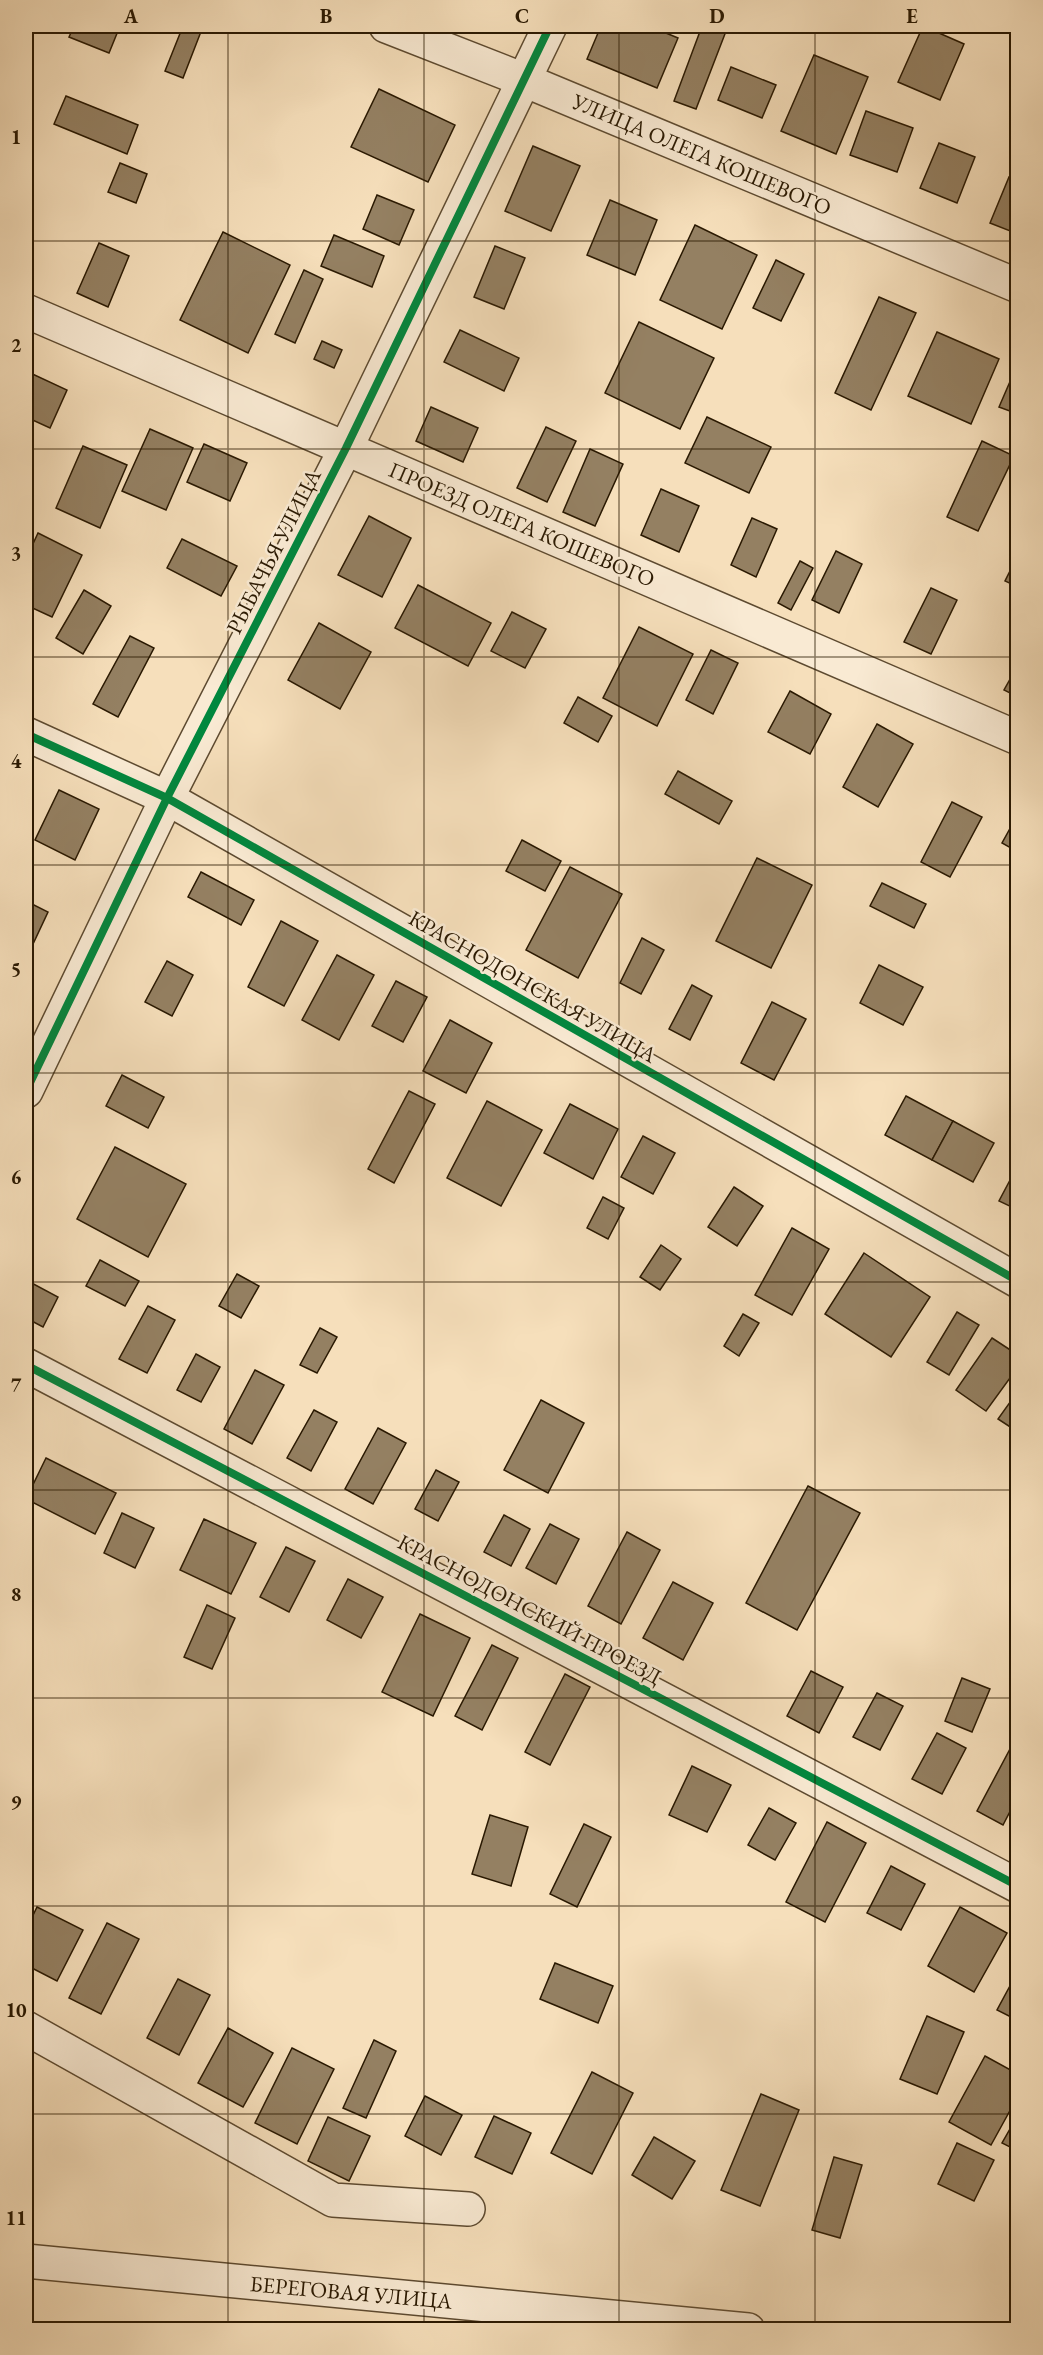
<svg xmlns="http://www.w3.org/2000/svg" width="1043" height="2355" font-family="'EB Garamond',serif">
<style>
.green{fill:#d3bd9c;stroke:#7e6b4f;stroke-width:1.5}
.building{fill:#948062;stroke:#2a1902;stroke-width:1.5}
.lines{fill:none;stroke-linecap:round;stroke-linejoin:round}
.minor-casing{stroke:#5d4a30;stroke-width:36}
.minor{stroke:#f9ead3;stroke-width:33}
.cycleway-casing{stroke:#f9ead3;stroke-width:11}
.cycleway{stroke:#00873e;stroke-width:8}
.grid{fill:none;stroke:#2a1902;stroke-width:1.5;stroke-opacity:0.55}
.labels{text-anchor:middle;stroke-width:5;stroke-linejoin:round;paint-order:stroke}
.street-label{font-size:22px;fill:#2a1902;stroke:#f9ead3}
.neatline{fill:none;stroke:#2a1902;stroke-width:2}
.grid-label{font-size:20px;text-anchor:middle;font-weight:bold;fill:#2a1902}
</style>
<rect width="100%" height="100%" fill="#f6dfbb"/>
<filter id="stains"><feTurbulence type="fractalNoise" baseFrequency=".00333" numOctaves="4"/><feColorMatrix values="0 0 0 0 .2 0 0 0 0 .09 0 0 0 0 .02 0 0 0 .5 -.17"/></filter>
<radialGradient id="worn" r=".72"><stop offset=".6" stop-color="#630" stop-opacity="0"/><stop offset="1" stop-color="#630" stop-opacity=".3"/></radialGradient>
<!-- green -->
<polygon class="green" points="26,2324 93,2329 26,2329"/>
<!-- building -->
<g class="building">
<polygon points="74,26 120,26 109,53 69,37"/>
<polygon points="183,26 193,26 202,29 183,78 165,71"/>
<polygon points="601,26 649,26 678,38 657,88 587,59"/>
<polygon points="702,26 728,26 696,109 674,101"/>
<polygon points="923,26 964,44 940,100 898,82"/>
<polygon points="814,55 868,77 836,154 781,131"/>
<polygon points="731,67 776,85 762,118 718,100"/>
<polygon points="379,89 455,125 428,182 351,147"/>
<polygon points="66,96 138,125 127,154 54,124"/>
<polygon points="866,111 913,128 897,172 850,155"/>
<polygon points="939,143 975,157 957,203 920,188"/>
<polygon points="533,146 580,166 551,231 505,211"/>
<polygon points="120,163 147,174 136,203 108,192"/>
<polygon points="1009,177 1018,180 1018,234 990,223"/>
<polygon points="26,189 33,192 26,212"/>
<polygon points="377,195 414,210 399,245 363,229"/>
<polygon points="610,200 657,220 635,275 587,255"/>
<polygon points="695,225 757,255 722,329 660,300"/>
<polygon points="223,232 290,265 248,353 180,320"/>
<polygon points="334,235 384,256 372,287 321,266"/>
<polygon points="99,243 129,256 108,307 77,293"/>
<polygon points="495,246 525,258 504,309 474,297"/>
<polygon points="776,260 804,274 781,321 753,308"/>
<polygon points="304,270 323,279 295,343 275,334"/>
<polygon points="879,297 916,313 871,410 835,393"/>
<polygon points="639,322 714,358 680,429 605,393"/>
<polygon points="460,330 519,358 504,391 444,362"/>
<polygon points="937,332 999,359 971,424 908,396"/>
<polygon points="322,341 342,350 334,368 314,359"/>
<polygon points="1018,363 1018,414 999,407"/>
<polygon points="26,371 67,390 50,428 26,417"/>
<polygon points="431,407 478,428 463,462 416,441"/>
<polygon points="707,417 771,447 749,493 685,463"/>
<polygon points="546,427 576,441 547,502 517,488"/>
<polygon points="150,429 193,448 166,510 122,491"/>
<polygon points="982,441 1014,456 978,531 947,517"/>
<polygon points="204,444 247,463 230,501 187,482"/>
<polygon points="83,446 127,465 100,528 56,508"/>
<polygon points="590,449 623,464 595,526 563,512"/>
<polygon points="661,489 699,506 679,552 641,535"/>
<polygon points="369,516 411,538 382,597 338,575"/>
<polygon points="752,518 777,529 756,577 731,565"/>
<polygon points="38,533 82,555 52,617 26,605 26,559"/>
<polygon points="182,539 237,566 221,596 167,568"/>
<polygon points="836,551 862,564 839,613 812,600"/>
<polygon points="1018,555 1018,587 1005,581"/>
<polygon points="800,561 813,568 791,610 778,603"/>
<polygon points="418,585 491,623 468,666 395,628"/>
<polygon points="931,588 957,600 931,654 904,642"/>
<polygon points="84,590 111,606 83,654 56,638"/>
<polygon points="512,612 546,629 525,668 491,651"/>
<polygon points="319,623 371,652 340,709 288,680"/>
<polygon points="639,627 693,654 657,726 603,698"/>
<polygon points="130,636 154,648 118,717 93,704"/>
<polygon points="711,650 738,663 713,714 686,700"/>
<polygon points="1018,665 1018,697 1004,690"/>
<polygon points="790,691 831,714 810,754 768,732"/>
<polygon points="578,697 612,716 598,742 564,723"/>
<polygon points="877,724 913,744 878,807 843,787"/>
<polygon points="678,771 732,801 719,824 665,794"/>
<polygon points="59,790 99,809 75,860 35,840"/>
<polygon points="952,802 982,817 950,877 921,862"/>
<polygon points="1018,814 1018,852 1002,843"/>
<polygon points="522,840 561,861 545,891 506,871"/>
<polygon points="757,858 812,885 771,968 716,941"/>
<polygon points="570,867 622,894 578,978 526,950"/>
<polygon points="201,872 254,900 241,925 188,897"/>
<polygon points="882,883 926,904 914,928 870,906"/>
<polygon points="26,901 48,912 26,959"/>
<polygon points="281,921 318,941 284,1006 248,987"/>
<polygon points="642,938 664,950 641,994 620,983"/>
<polygon points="337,955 374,975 339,1040 302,1020"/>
<polygon points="167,961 193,975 172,1016 145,1002"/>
<polygon points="879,965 923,987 903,1025 860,1003"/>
<polygon points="396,981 427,997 403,1042 372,1026"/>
<polygon points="692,985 712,996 690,1040 669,1029"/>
<polygon points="772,1002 806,1019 774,1080 741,1063"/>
<polygon points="450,1020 492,1043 466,1093 423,1071"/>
<polygon points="122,1075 164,1097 148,1128 106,1106"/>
<polygon points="409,1091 435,1104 394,1183 368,1169"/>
<polygon points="906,1096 953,1121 932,1160 885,1135"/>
<polygon points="487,1101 542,1130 501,1206 447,1178"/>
<polygon points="570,1104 618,1129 593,1179 544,1153"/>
<polygon points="953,1121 994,1143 973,1182 932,1160"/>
<polygon points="643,1136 675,1153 653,1194 621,1177"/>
<polygon points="115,1147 186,1184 148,1257 77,1219"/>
<polygon points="1018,1165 1018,1210 999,1201"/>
<polygon points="734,1187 763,1206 737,1246 708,1227"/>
<polygon points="603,1197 624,1208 608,1239 587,1228"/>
<polygon points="792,1228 829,1249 792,1315 755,1295"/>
<polygon points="661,1245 681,1259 660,1290 640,1277"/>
<polygon points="864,1253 930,1297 891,1357 825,1314"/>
<polygon points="100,1260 139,1281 125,1306 86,1286"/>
<polygon points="237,1274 259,1286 241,1318 219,1306"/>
<polygon points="26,1280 58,1297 43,1327 26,1318"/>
<polygon points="148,1306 175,1320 147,1373 119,1359"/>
<polygon points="957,1312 979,1325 949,1375 927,1362"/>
<polygon points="743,1314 759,1323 739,1356 724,1346"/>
<polygon points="320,1328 337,1337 317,1373 300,1365"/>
<polygon points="992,1338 1018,1355 1018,1367 986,1411 956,1390"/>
<polygon points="196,1354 220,1367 201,1402 177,1390"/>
<polygon points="255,1370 284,1385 252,1444 224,1429"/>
<polygon points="1018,1391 1018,1432 998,1419"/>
<polygon points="541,1400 584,1423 548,1493 504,1470"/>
<polygon points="314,1410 337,1422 311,1471 287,1458"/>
<polygon points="378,1428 406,1443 373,1504 345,1489"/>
<polygon points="46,1458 116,1493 95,1534 26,1499"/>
<polygon points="436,1470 459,1482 438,1521 415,1509"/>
<polygon points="808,1486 860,1513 797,1630 746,1603"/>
<polygon points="122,1513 154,1528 135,1568 104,1553"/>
<polygon points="504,1515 530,1529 511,1566 484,1552"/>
<polygon points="204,1519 256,1543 231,1594 180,1570"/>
<polygon points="550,1524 579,1539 556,1584 526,1568"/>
<polygon points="627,1532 660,1550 621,1624 588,1606"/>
<polygon points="286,1547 315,1561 289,1612 260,1597"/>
<polygon points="348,1579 383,1597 361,1638 327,1620"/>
<polygon points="673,1582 713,1603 683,1660 643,1638"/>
<polygon points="207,1605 235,1618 212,1669 184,1657"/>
<polygon points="420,1614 470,1638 433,1716 382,1692"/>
<polygon points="492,1645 518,1658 482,1730 455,1716"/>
<polygon points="811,1671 843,1687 819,1733 787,1716"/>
<polygon points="565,1674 590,1687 550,1765 525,1752"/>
<polygon points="962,1678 990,1689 972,1732 945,1721"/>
<polygon points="877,1693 903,1706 880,1750 853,1737"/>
<polygon points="937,1733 966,1748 942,1794 912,1779"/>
<polygon points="1010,1749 1018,1753 1018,1796 1003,1825 977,1811"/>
<polygon points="692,1766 731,1785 707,1832 669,1815"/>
<polygon points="769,1808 796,1823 775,1860 748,1845"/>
<polygon points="490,1815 528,1827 511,1886 472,1874"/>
<polygon points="827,1822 866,1843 825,1922 786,1902"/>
<polygon points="584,1824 611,1837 577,1907 550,1894"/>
<polygon points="891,1866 925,1884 901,1930 867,1913"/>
<polygon points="37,1907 83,1930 57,1981 26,1965 26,1930"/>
<polygon points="960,1907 1007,1933 974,1992 928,1966"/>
<polygon points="107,1923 139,1939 101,2014 69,1998"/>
<polygon points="555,1963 613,1986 598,2023 540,1999"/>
<polygon points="1018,1971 1018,2019 1017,2020 997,2010"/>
<polygon points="178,1979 210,1995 179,2055 147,2038"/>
<polygon points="927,2016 964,2032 937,2094 900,2079"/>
<polygon points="228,2028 273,2053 243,2107 198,2083"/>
<polygon points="374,2040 396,2051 366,2118 343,2108"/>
<polygon points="292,2048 334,2069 297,2144 255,2123"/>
<polygon points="985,2056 1018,2074 1018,2096 991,2145 949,2122"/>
<polygon points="592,2072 633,2093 592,2174 551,2153"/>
<polygon points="761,2094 799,2110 760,2206 721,2190"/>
<polygon points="425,2096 462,2115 441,2155 405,2136"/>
<polygon points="1018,2115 1018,2151 1002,2143"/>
<polygon points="494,2116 531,2133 512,2174 475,2157"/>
<polygon points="328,2117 370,2136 349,2181 308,2161"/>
<polygon points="654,2137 695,2161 672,2199 632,2175"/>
<polygon points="957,2143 994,2160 974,2201 938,2184"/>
<polygon points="834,2157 862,2165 840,2238 812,2230"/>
</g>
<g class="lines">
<!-- minor casing -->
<g class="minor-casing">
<g id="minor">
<polyline points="386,26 524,80 1018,286"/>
<polyline points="26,311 1018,738"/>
<polyline points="26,734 167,798 1018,1281"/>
<polyline points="26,1091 167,798 346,448 550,26"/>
<polyline points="26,1365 1018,1886"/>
<polyline points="26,2028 333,2200 468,2209"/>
<polyline points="26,2261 748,2330"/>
</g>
</g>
<!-- minor -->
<use href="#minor" class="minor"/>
<!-- cycleway casing -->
<g class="cycleway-casing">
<g id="cycleway">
<polyline points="26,734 167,798 1018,1281"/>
<polyline points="26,1091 167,798 346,448 550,26"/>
<polyline points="26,1365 1018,1886"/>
</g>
</g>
<!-- cycleway -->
<use href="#cycleway" class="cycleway"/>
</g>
<!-- grid -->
<path class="grid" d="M 228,26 L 228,2330M 424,26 L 424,2330M 619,26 L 619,2330M 815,26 L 815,2330M 26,241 L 1018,241M 26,449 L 1018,449M 26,657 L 1018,657M 26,865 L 1018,865M 26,1073 L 1018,1073M 26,1282 L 1018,1282M 26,1490 L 1018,1490M 26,1698 L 1018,1698M 26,1906 L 1018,1906M 26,2114 L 1018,2114"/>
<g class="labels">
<!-- street labels -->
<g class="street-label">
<text transform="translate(702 154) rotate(23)" y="8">УЛИЦА ОЛЕГА КОШЕВОГО</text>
<text transform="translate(522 524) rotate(23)" y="8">ПРОЕЗД ОЛЕГА КОШЕВОГО</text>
<text transform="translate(273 551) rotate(-63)" y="8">РЫБАЧЬЯ УЛИЦА</text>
<text transform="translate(533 986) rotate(30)" y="8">КРАСНОДОНСКАЯ УЛИЦА</text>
<text transform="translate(530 1609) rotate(28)" y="8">КРАСНОДОНСКИЙ ПРОЕЗД</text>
<text transform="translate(351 2292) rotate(5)" y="8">БЕРЕГОВАЯ УЛИЦА</text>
</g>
</g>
<!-- margin -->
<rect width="1043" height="2355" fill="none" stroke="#f6dfbb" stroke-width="66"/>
<rect x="33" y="33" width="977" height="2289" class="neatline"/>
<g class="grid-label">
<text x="131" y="23">A</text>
<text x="326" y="23">B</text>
<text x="522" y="23">C</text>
<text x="717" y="23">D</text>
<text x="912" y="23">E</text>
<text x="16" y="144">1</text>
<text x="16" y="352">2</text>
<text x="16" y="560">3</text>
<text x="16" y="768">4</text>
<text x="16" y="976">5</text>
<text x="16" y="1184">6</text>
<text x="16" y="1392">7</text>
<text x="16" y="1601">8</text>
<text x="16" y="1809">9</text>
<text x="16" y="2017">10</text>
<text x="16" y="2225">11</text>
</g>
<rect width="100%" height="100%" filter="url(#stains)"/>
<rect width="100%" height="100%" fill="url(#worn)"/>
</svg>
